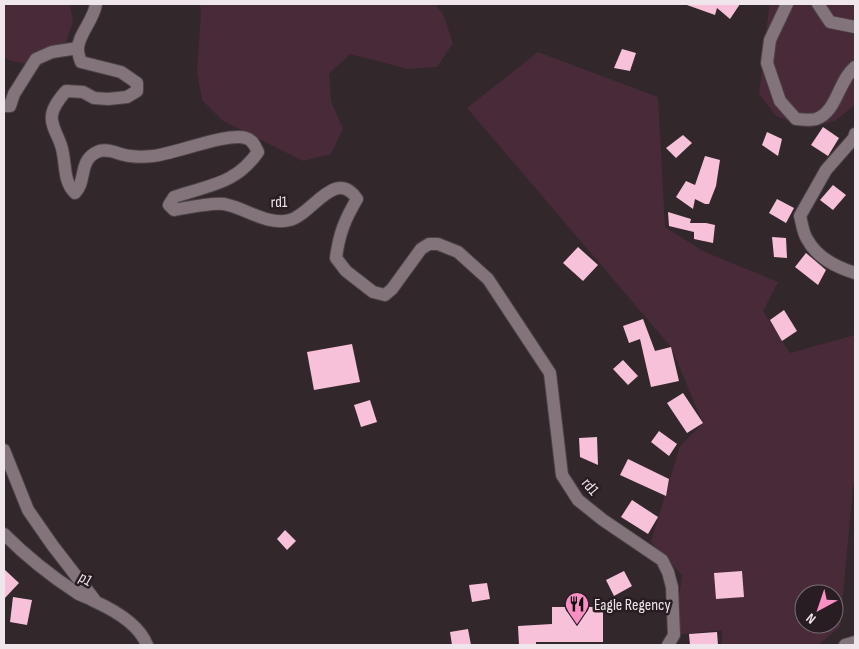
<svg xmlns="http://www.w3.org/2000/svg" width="859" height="649" font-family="'Sofia Sans Condensed',sans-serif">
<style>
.green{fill:#492a39;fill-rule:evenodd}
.building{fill:#f7c2d9}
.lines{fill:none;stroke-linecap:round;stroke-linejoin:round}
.minor-casing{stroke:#4c4347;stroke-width:14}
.minor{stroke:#82747a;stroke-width:12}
.labels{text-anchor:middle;stroke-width:5;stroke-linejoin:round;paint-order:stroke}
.street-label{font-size:16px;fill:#eee6ea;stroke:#281d22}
.poi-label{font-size:16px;fill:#eee6ea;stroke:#281d22;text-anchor:start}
</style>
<rect width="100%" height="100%" fill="#32272b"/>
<!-- green -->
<g class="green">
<polygon points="4,4 70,4 73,22 64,48 41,66 11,61 4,57"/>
<polygon points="200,4 435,4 443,14 453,43 437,67 408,69 350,54 329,74 331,101 343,129 331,154 303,161 223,121 202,100 197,72 201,13"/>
<polygon points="770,4 855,4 855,105 835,121 808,128 776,116 759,94 769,8"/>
<path d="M 538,52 L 658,97 L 665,227 L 703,251 L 778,282 L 763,311 L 790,353 L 855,335 L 855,482 L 853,487 L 840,627 L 818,645 L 722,645 L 722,630 L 674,635 L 682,575 L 651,542 L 680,446 L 703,423 L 671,347 L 467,108 ZM 804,594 L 834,594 L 834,624 L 804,624 Z"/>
</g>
<!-- building -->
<g class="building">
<polygon points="687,4 740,4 730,19 717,8 715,15 687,5"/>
<polygon points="622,49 636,53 630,71 614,68"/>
<polygon points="823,127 839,138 828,156 811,145"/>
<polygon points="767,132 782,139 778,156 762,145"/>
<polygon points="683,135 692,143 676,158 666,148"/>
<polygon points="705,156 720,160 716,186 709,204 705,204 695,199 693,209 676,197 686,181 695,185"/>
<polygon points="833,185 846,195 833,210 820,200"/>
<polygon points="777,199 794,208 786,223 769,213"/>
<polygon points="668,212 691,219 690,223 706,223 715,225 713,243 694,239 694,232 669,226"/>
<polygon points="772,237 786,238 787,258 774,257"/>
<polygon points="578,247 598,265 583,281 563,263"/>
<polygon points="806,253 826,270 818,285 795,267"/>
<polygon points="784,310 797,331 782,341 770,320"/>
<polygon points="643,319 655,351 671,347 679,381 651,387 640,339 629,343 623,326"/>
<polygon points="352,344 360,382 314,390 307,352"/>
<polygon points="623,360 638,376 628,385 613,369"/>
<polygon points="683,393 703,423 687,433 667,403"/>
<polygon points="370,400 377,422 361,427 354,405"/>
<polygon points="659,431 677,444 669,456 651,442"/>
<polygon points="597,437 598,465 580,457 579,438"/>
<polygon points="628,459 669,479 666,496 620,475"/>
<polygon points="632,500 658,517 648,534 621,517"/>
<polygon points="285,530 296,541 287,550 277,539"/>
<polygon points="4,569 19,583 4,599"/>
<polygon points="624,571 632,586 614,596 606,580"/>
<polygon points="742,571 744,597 716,599 714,573"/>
<polygon points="487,583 490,599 472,602 469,585"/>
<polygon points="13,597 32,600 27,625 10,622"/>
<polygon points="552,607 603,607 603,642 536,642 536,645 519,645 518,626 552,624"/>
<polygon points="468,629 471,645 452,645 450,632"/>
<polygon points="717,632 718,645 690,645 689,634"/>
</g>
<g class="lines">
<!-- minor casing -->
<g class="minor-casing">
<g id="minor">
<path d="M 96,4 C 94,20 77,36 78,50 C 78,54 80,59 81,62 L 121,72 L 137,83 L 137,91 L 127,97 L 108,99 L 94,98 L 83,92 L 66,91 C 61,97 53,106 52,115 C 50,126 60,138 62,149 C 66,163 63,182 75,193 C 87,181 78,161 97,152 C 107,147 119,155 130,156 C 137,157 145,157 153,156 C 174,154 228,132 246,138 C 253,140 255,146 258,152 C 235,185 208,185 174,197 L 169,205 L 174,210 C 186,208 212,202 224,204 C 246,208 267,226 290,220 C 312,214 336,167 357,199 C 345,219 339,234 336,258 L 346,271 L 373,292 L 385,295 L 392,289 L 421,249 L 429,244 L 438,244 L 458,252 L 488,279 L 550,373 L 562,475 L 578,500 L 603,520 L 662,560 L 668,572 L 672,587 L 674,635 L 668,645"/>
<path d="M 787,4 L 770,40 L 767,63 L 780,101 L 796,119 C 802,119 810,121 816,119 C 837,112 838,81 855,67"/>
<polyline points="818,4 830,22 855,27"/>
<polyline points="4,106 10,106 14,94 36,59 52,52 78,48"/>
<path d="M 855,134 L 854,138 L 826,170 L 800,216 C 802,223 803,233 807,239 C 817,258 836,267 855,273"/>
<polyline points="4,450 28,510 53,546 94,599"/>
<path d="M 4,534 C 26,556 51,576 77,593 C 82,596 89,598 94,601 C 114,610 139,624 147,645"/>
<polyline points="845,645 855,642"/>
</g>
</g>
<!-- minor -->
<use href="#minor" class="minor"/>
</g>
<!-- icons -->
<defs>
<g id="restaurant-pin" transform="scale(1.25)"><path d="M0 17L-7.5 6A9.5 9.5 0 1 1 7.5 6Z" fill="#fb8fc4" stroke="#281d22"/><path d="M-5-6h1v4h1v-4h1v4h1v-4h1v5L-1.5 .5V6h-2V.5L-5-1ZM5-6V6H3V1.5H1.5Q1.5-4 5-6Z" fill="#111"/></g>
</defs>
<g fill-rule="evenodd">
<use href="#restaurant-pin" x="577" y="604"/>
</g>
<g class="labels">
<!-- street labels -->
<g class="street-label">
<text transform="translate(279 201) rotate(-1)" y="6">rd1</text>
<text transform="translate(591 486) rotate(50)" y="6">rd1</text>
<text transform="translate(86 578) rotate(30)" y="6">p1</text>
</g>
<!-- poi labels -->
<g class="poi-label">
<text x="594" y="610">Eagle Regency</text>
</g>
</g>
<!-- border -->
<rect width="859" height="649" fill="none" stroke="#eee6ea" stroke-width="10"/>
<!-- north arrow -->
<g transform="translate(819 609) rotate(220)"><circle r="24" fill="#281d22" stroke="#776d72"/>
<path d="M0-4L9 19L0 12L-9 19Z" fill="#fb8fc4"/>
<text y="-8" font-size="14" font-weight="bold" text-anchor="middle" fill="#eee6ea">N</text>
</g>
</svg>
